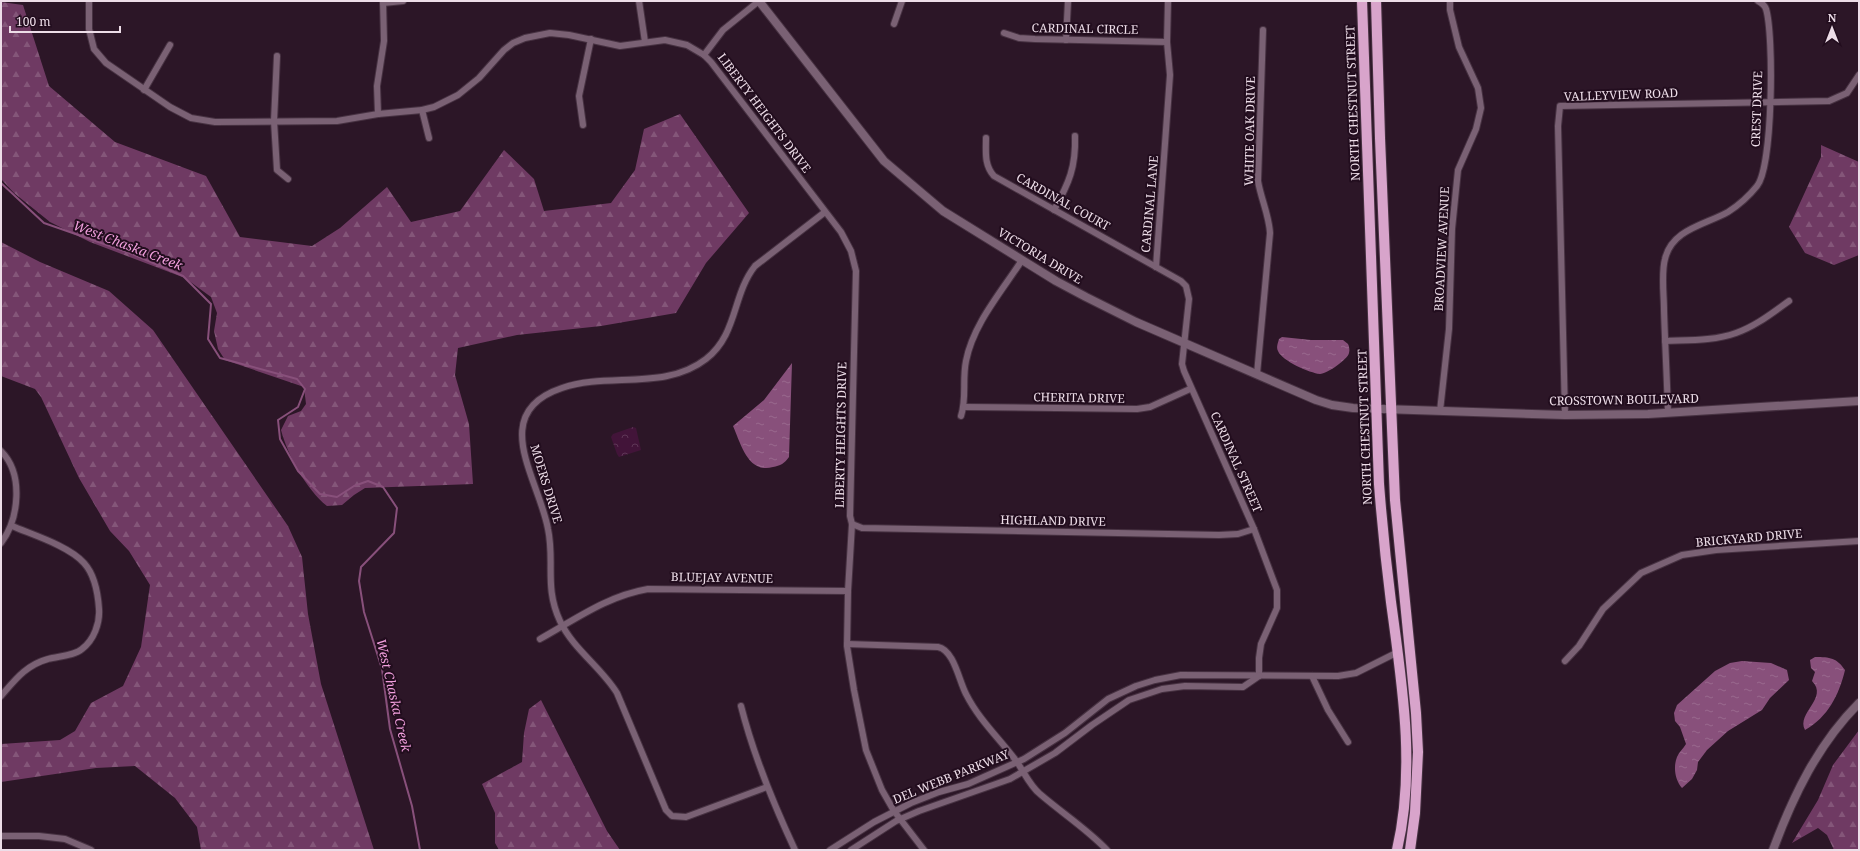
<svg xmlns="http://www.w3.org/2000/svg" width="1860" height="851" font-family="'Noto Serif',serif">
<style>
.forest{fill:url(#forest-firs)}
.park{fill:url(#park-crowns)}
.water{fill:url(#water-ripples)}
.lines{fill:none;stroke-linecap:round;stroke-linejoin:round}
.stream{stroke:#88507b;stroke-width:2}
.minor-casing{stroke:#473242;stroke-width:8}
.tertiary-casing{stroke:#473242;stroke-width:10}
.primary-casing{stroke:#473242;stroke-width:12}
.minor{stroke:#7a6174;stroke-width:6}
.tertiary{stroke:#7a6174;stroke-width:8}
.primary{stroke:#d8a4cb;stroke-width:10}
.labels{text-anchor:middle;stroke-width:4;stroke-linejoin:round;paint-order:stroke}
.street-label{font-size:12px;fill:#eddde8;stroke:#220d1e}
.water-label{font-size:13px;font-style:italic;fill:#f19fdd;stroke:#220d1e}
</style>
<defs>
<pattern id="forest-firs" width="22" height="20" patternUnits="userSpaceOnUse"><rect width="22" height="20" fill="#6f3a63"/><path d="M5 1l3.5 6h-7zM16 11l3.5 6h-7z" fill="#845679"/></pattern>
<pattern id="park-crowns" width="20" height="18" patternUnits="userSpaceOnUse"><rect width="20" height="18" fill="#421439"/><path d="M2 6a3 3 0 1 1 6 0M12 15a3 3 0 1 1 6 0" fill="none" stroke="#5e3656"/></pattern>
<pattern id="water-ripples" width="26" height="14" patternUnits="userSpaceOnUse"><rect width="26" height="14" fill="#88507b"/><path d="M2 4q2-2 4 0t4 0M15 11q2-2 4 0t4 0" fill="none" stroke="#99698e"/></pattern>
</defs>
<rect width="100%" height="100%" fill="#2c1627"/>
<!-- forest -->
<g class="forest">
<path d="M 1,2 L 23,5 L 49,86 L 115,142 L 206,176 L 240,237 L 312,246 L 340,228 L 387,187 L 411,222 L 460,211 L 504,150 L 534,179 L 544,211 L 611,203 L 635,170 L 644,129 L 680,114 L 749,213 L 706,263 L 676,313 L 601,326 L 517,335 L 458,348 L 455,375 L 469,424 L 473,484 L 365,488 L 354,495 L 342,505 L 327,506 C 306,489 288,456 281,430 L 288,416 L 301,411 L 306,404 L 304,387 L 225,360 L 218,349 L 214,331 L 217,313 L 211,297 L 185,278 L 90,242 L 50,222 L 14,193 L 1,179 Z"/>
<polygon points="1821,145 1859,162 1859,255 1834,265 1805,253 1789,227 1821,157"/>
<polygon points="1,242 40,262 109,291 153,330 288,526 302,557 308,614 321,684 374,850 201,850 197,827 175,798 135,766 96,768 1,782 1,744 60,740 75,731 91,703 123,686 141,647 150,585 129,551 110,531 79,478 41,397 35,389 1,376"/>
<polygon points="541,700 607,831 620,850 499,850 495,843 495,813 482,784 522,762 524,733 529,709"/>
<polygon points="1859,730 1859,850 1834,850 1827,835 1818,828 1792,843 1818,800 1833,765"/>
</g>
<!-- park -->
<polygon class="park" points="633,427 636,428 641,450 619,457 617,454 611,437 613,434"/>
<!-- water -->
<g class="water">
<path d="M 1282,337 L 1311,340 L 1343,340 L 1348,344 C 1349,346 1350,350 1349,353 C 1348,359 1327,374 1320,374 C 1310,373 1282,361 1278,351 C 1276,347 1278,343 1279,339 Z"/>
<path d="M 792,363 L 789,457 C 785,463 780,466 773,467 C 748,474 741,444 733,426 L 764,400 Z"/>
<path d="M 1815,657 C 1830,657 1837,658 1845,670 C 1839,695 1828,717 1805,730 C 1796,713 1829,698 1812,681 L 1815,672 L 1811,668 L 1810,660 Z"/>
<path d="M 1742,661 L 1771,663 L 1787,670 L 1789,680 L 1770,698 L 1762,710 L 1728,731 L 1707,750 L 1698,762 L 1697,770 L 1692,779 L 1682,788 C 1675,780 1673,767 1677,757 C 1679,752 1683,749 1686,744 L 1680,727 L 1675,721 L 1674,713 L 1677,705 L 1715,671 L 1730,663 Z"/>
</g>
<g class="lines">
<!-- stream -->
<polyline class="stream" points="1,183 44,223 130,253 183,276 211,304 208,339 220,358 297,379 305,389 298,407 278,420 280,439 298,471 320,494 337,497 354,486 368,481 383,487 397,508 394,533 361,567 359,581 364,612 382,669 390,729 412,806 420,850"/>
<!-- minor casing -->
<g class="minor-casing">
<g id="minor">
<path d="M 89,1 L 89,29 L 94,49 L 106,63 L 170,107 L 191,118 L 215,122 L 337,121 L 378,114 L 422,110 L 434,107 L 458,95 L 479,78 L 504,50 L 513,43 L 525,38 L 550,33 L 569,35 L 620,46 L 665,40 L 687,45 L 704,55 L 711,62 L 841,232 L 851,251 L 856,271 L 850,516 L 852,524 L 848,591 L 648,589 C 607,596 576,619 540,639"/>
<polyline points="639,1 645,42"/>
<polyline points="383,3 403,1"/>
<polyline points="894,24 902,1"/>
<polyline points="1004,33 1019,38 1035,39 1167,42"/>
<polyline points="1066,40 1068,1"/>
<polyline points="704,55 723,30 759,1"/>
<polyline points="277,56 274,121 277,170 288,179"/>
<polyline points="144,90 170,45"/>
<polyline points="422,110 429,138"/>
<polyline points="378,114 377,86 384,41 383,1"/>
<polyline points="583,125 579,96 591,39"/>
<path d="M 986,138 C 986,152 984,165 994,176 L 1181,281 L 1186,286 L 1189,299 L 1182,364 L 1184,371 L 1254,529 L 1277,590 L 1277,608 L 1261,644 L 1259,658 L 1259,676"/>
<path d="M 1054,210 C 1069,183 1076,167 1075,136"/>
<polyline points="1156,267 1170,75 1167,42 1168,1"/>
<path d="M 1665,341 C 1688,340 1714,341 1736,333 C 1756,326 1772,313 1789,301"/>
<path d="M 1257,374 L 1270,233 C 1269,215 1261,199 1258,181 L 1263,30"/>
<polyline points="964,407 1137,409 1150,407 1190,389"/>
<polyline points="1440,411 1449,329 1452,229 1458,170 1476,129 1481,108 1478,88 1459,47 1450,10 1450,1"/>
<path d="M 1668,413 C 1667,378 1665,344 1664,310 C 1664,295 1661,273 1665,259 C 1672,229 1705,225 1728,212 C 1739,205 1749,196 1757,186 C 1773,166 1774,35 1766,9 C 1765,6 1762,3 1758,1"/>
<polyline points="1565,415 1558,126 1560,106 1829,101 1847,93 1859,75"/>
<path d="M 961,416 C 967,398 962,380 966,361 C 973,324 1002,291 1022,260"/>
<path d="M 1,451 C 24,474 19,519 1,543"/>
<polyline points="852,524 862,528 1219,535 1238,534 1254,529"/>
<polyline points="848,591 847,646 854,690 866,750 882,790 894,811 924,850"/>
<path d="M 847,644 L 938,647 C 954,650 959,681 966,694 C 979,720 1000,739 1017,762 C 1024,772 1030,786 1040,794 C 1062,813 1087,829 1107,850"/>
<polyline points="1565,661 1579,646 1603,609 1641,573 1682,555 1716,550 1859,541"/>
<polyline points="1312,676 1328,710 1348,742"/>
<path d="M 1,696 C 15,680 26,665 48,659 C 58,656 74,656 82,649 C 94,640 100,623 99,609 C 98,594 95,575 84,563 C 69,546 33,535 12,526"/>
<path d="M 741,706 C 754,757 773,803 795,850"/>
<path d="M 767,787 L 686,817 L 672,816 L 666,810 L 617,693 C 601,667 573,649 560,621 C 544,587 555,562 548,529 C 539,479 487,413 562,388 C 608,372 665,391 706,359 C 738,334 732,295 755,266 L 825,212"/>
<polyline points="1,836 39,836 65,839 91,850"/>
<polyline points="830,850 874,822 911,803 939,792 968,784 1024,759 1065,733 1108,699 1136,686 1155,680 1181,675 1338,676 1356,673 1398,652"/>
<polyline points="851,850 896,821 919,811 1010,779 1055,753 1092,725 1129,700 1162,689 1185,686 1243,687 1259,676"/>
</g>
</g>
<!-- tertiary casing -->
<g class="tertiary-casing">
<g id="tertiary">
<polyline points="759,1 884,161 943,211 1056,281 1086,297 1136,322 1316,400 1332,405 1353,408 1565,415 1648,414 1859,401"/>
<path d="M 1773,850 C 1793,796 1818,744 1859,703"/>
</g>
</g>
<!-- primary casing -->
<g class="primary-casing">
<g id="primary">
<path d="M 1362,1 L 1379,484 C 1382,523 1386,563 1391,602 C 1402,684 1416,768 1397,850"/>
<polyline points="1376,1 1380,138 1395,500 1416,713 1418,752 1415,813 1410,850"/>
</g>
</g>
<!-- minor -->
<use href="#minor" class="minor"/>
<!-- tertiary -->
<use href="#tertiary" class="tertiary"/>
<!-- primary -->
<use href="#primary" class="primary"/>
</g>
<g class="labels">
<!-- street labels -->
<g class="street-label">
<text transform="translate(1085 29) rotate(1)" y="4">CARDINAL CIRCLE</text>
<text transform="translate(1621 95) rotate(-2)" y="4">VALLEYVIEW ROAD</text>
<text transform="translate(1353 103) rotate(-92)" y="4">NORTH CHESTNUT STREET</text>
<text transform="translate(1757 109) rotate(-88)" y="4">CREST DRIVE</text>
<text transform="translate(764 113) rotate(53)" y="4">LIBERTY HEIGHTS DRIVE</text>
<text transform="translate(1250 131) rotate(-89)" y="4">WHITE OAK DRIVE</text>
<text transform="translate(1063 202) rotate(29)" y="4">CARDINAL COURT</text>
<text transform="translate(1150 204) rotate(-85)" y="4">CARDINAL LANE</text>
<text transform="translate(1442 249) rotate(-87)" y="4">BROADVIEW AVENUE</text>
<text transform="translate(1040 256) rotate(31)" y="4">VICTORIA DRIVE</text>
<text transform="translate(1079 398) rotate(1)" y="4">CHERITA DRIVE</text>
<text transform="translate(1624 400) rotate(-1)" y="4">CROSSTOWN BOULEVARD</text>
<text transform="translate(1365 427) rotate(-92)" y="4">NORTH CHESTNUT STREET</text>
<text transform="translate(841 435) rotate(-89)" y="4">LIBERTY HEIGHTS DRIVE</text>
<text transform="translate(1236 462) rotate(66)" y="4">CARDINAL STREET</text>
<text transform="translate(546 484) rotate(73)" y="4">MOERS DRIVE</text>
<text transform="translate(1053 521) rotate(1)" y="4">HIGHLAND DRIVE</text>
<text transform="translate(1749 538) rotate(-5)" y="4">BRICKYARD DRIVE</text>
<text transform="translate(722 578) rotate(1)" y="4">BLUEJAY AVENUE</text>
<text transform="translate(951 777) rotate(-22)" y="4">DEL WEBB PARKWAY</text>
</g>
<!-- water labels -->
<g class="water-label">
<text transform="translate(128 245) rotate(21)" y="5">West Chaska Creek</text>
<text transform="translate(394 695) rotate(77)" y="5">West Chaska Creek</text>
</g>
</g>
<!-- border -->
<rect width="1860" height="851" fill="none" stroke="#eddde8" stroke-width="4"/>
<!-- north arrow -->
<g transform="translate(1832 28)" stroke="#220d1e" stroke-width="3" paint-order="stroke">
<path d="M0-3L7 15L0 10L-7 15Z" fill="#eddde8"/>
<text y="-6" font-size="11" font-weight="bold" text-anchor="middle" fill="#eddde8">N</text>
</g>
<!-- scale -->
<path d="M10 26v6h110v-6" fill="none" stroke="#eddde8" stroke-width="2"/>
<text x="16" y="26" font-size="12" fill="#eddde8" stroke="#220d1e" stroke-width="3" paint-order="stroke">100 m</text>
</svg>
